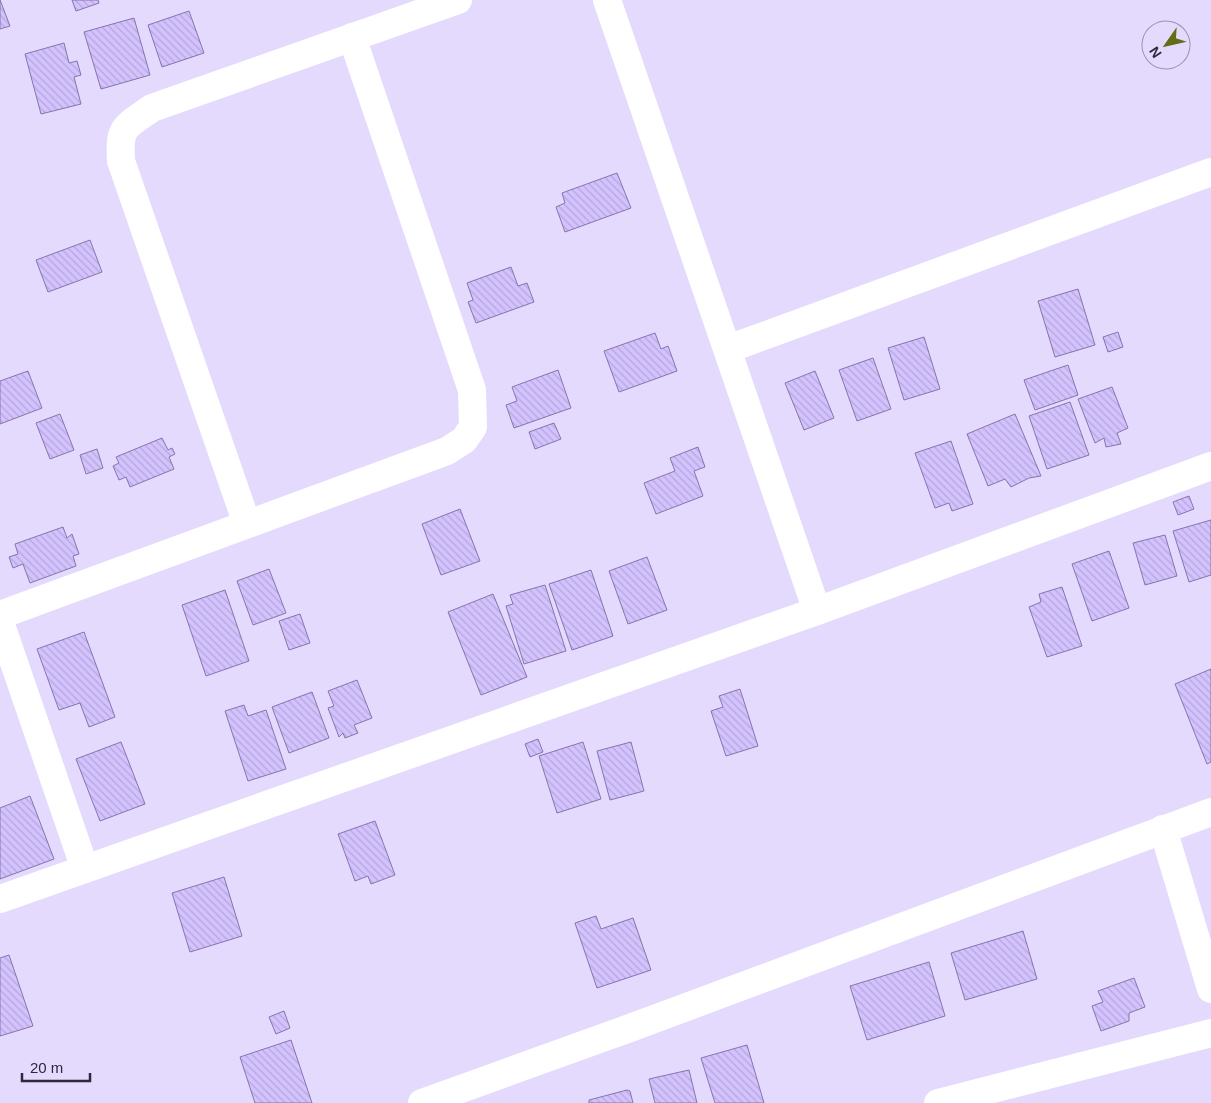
<svg xmlns="http://www.w3.org/2000/svg" width="1211" height="1103" font-family="Arial,sans-serif">
<style>
.building{fill:url(#building-back-hatch);stroke:#8575ac}
.lines{fill:none;stroke-linecap:round;stroke-linejoin:round}
.minor{stroke:#fff;stroke-width:28}
</style>
<defs>
<pattern id="building-back-hatch" width="6" height="6" patternUnits="userSpaceOnUse" patternTransform="scale(1.25)"><rect width="6" height="6" fill="#d3c2fd"/><path d="M-1 5l2 2M0 0l6 6M5-1l2 2" fill="none" stroke="#b5a7da"/></pattern>
</defs>
<rect width="100%" height="100%" fill="#e4dafe"/>
<!-- building -->
<g class="building">
<polygon points="0,0 10,26 0,29"/>
<polygon points="72,0 98,0 99,3 76,11"/>
<polygon points="189,11 204,53 162,67 148,25"/>
<polygon points="134,18 150,75 101,89 84,32"/>
<polygon points="64,43 69,63 77,61 81,75 74,77 81,104 41,114 25,54"/>
<polygon points="617,173 631,208 565,232 556,207 565,203 562,193"/>
<polygon points="90,240 102,272 48,292 36,260"/>
<polygon points="511,267 518,286 527,283 534,302 476,323 468,302 473,300 467,283"/>
<polygon points="1078,289 1095,345 1055,357 1038,301"/>
<polygon points="1118,332 1123,347 1108,352 1103,337"/>
<polygon points="655,333 661,349 668,346 677,371 619,392 604,351"/>
<polygon points="924,337 940,389 904,400 888,348"/>
<polygon points="873,358 891,409 857,421 839,370"/>
<polygon points="1068,365 1078,395 1035,410 1024,380"/>
<polygon points="558,370 571,408 514,428 506,405 517,401 512,387"/>
<polygon points="28,371 42,408 0,424 0,381"/>
<polygon points="815,371 834,418 804,430 785,383"/>
<polygon points="1112,387 1128,428 1117,433 1121,444 1106,447 1104,438 1095,443 1078,399"/>
<polygon points="1070,402 1089,455 1047,469 1029,416"/>
<polygon points="60,414 74,450 50,459 36,423"/>
<polygon points="1015,414 1041,476 1029,478 1011,487 1005,479 988,486 967,434"/>
<polygon points="554,423 561,439 535,449 529,432"/>
<polygon points="162,438 168,450 172,448 175,454 169,457 174,469 130,487 126,477 119,480 113,466 119,463 116,457"/>
<polygon points="951,441 973,504 952,511 949,503 935,508 915,453"/>
<polygon points="698,447 705,467 694,471 703,496 656,514 644,483 675,471 670,458"/>
<polygon points="97,449 103,468 86,474 80,455"/>
<polygon points="1189,496 1194,509 1178,515 1173,502"/>
<polygon points="460,509 480,561 441,575 422,524"/>
<polygon points="1211,520 1211,575 1189,582 1173,531"/>
<polygon points="63,527 67,538 72,534 79,554 73,556 76,566 30,583 23,564 13,568 9,557 18,554 15,544"/>
<polygon points="1165,535 1177,576 1145,585 1133,543"/>
<polygon points="1109,551 1129,608 1092,621 1072,564"/>
<polygon points="647,557 667,610 628,624 609,571"/>
<polygon points="269,569 286,613 253,625 237,581"/>
<polygon points="591,570 613,636 572,650 549,584"/>
<polygon points="545,585 566,651 524,664 506,606 513,604 510,595"/>
<polygon points="1062,587 1082,646 1047,657 1029,607 1041,602 1039,594"/>
<polygon points="225,590 249,661 206,676 182,605"/>
<polygon points="493,594 527,677 481,695 448,612"/>
<polygon points="300,614 310,643 289,650 279,621"/>
<polygon points="84,632 115,717 89,727 80,703 59,710 37,649"/>
<polygon points="1211,669 1211,762 1207,764 1175,684"/>
<polygon points="357,680 372,718 354,725 358,733 345,738 343,733 339,737 328,708 334,706 328,691"/>
<polygon points="740,689 758,746 726,756 711,711 723,707 719,696"/>
<polygon points="312,692 329,738 289,753 272,707"/>
<polygon points="244,705 248,716 266,710 286,769 248,781 225,711"/>
<polygon points="538,739 543,752 530,757 525,744"/>
<polygon points="121,742 145,804 100,821 76,759"/>
<polygon points="583,742 601,799 557,813 539,756"/>
<polygon points="631,742 644,791 610,800 597,751"/>
<polygon points="30,796 54,859 0,879 0,808"/>
<polygon points="375,821 395,875 371,884 368,876 355,881 338,834"/>
<polygon points="224,877 242,936 190,952 172,893"/>
<polygon points="596,916 601,929 633,918 651,970 597,988 575,923"/>
<polygon points="1023,931 1037,979 965,1000 951,953"/>
<polygon points="9,955 33,1026 0,1036 0,958"/>
<polygon points="929,962 945,1016 867,1040 850,986"/>
<polygon points="1134,978 1145,1007 1129,1013 1129,1021 1101,1031 1092,1006 1103,1002 1098,991"/>
<polygon points="284,1011 290,1028 276,1034 269,1017"/>
<polygon points="291,1040 312,1103 255,1103 240,1057"/>
<polygon points="747,1045 764,1103 715,1103 701,1058"/>
<polygon points="689,1070 697,1103 655,1103 649,1079"/>
<polygon points="627,1090 630,1091 633,1103 589,1103 589,1100"/>
</g>
<g class="lines">
<!-- minor -->
<g class="minor">
<polyline points="607,0 817,611"/>
<polyline points="728,349 1211,172"/>
<path d="M 247,524 L 121,161 C 119,126 124,128 152,108 L 458,0"/>
<polyline points="0,615 447,451 464,440 473,427 472,390 352,37"/>
<polyline points="0,622 85,869"/>
<polyline points="1163,829 1211,989"/>
<polyline points="0,899 817,611 1211,466"/>
<polyline points="422,1103 630,1028 1211,812"/>
<polyline points="938,1103 1211,1033"/>
</g>
</g>
<!-- north arrow -->
<g transform="translate(1166 45) rotate(236)"><circle r="24" fill="#e4dafe" stroke="#9b92b1"/>
<path d="M0-4L9 19L0 12L-9 19Z" fill="#626e17"/>
<text y="-8" font-size="14" font-weight="bold" text-anchor="middle" fill="#2d263d">N</text>
</g>
<!-- scale -->
<path d="M22 1073v8h68v-8" fill="none" stroke="#2d263d" stroke-width="2.5"/>
<text x="30" y="1073" font-size="15" fill="#2d263d" stroke="#e4dafe" stroke-width="4" paint-order="stroke">20 m</text>
</svg>
